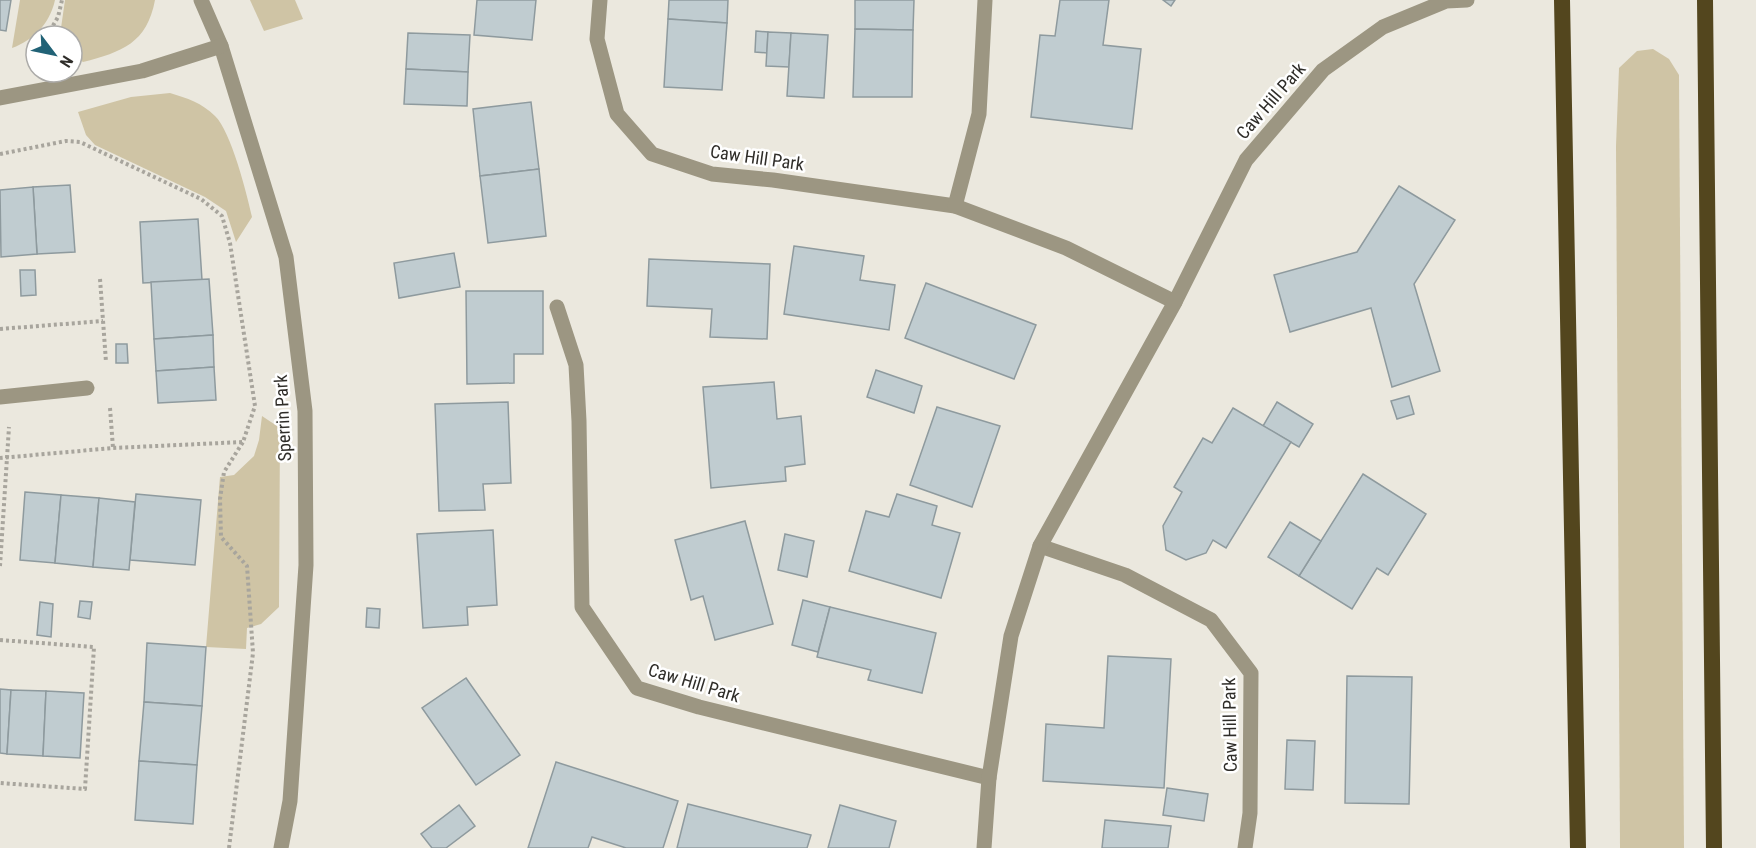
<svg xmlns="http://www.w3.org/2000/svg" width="1756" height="848" font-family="'Roboto Condensed',sans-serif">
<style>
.green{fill:#cfc4a5}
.building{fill:#c0ccd0;stroke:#8e9a9e;stroke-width:1.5}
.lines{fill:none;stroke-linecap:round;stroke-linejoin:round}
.path{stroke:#a8a59d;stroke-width:4;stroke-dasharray:3 3;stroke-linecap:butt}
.minor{stroke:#9c9682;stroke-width:15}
.trunk{stroke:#53461e;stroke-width:16}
.labels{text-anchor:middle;stroke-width:5;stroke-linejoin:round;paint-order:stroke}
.street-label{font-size:18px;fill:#2f2d29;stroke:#fff}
</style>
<rect width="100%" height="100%" fill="#ebe8de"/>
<!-- green -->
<g class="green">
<path d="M 20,0 L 55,0 C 50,23 34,40 12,48 Z"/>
<path d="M 65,0 L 155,0 C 147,43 122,52 83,62 L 72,54 L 72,36 L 63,36 L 61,28 Z"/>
<polygon points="250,0 295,0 303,19 264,31"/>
<polygon points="1653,49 1669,59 1679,75 1684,848 1620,848 1616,146 1619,68 1637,51"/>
<path d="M 170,93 C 187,98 202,103 215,116 C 231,131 247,194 252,217 L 236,242 L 226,211 L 205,197 L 95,145 L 86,135 L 78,112 L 131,97 Z"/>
<polygon points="262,416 280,428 279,607 261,624 247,628 246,649 206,647 220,477 234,475 254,456 259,440"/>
</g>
<!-- building -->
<g class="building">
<polygon points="0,0 11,0 6,31 0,30"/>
<polygon points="477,0 536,0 532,40 474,35"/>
<polygon points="669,0 728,0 727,23 668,19"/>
<polygon points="855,0 914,0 913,30 855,29"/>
<polygon points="1060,0 1109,0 1103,45 1141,49 1132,129 1031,117 1040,35 1055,36"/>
<polygon points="1163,0 1175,0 1171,6"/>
<polygon points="668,19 727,23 722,90 664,87"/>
<polygon points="855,29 913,30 912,97 853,97"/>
<polygon points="756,31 768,32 767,53 755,52"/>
<polygon points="768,32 791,33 789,67 766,66"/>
<polygon points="408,33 470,35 468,72 406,69"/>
<polygon points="791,33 828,35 824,98 787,96"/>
<polygon points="406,69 468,72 467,106 404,104"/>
<polygon points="531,102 539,169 480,176 473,109"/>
<polygon points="539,169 546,236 488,243 480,176"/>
<polygon points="70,185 75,252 37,254 33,187"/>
<polygon points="1399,186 1455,220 1414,284 1440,371 1392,387 1371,308 1290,332 1274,275 1357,252"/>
<polygon points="33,187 37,254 1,257 0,190"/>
<polygon points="198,219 202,280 143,283 140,222"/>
<polygon points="794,246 864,256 860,280 895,285 889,330 784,314"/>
<polygon points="454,253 460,287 399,298 394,263"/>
<polygon points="649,259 770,264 767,339 710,337 712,309 647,306"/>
<polygon points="20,270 35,270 36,295 21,296"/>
<polygon points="209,279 213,335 154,339 151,282"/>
<polygon points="926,283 1036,325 1014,379 905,338"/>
<polygon points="466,291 543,291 543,354 514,354 514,383 467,384"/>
<polygon points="213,335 214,367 156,371 154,339"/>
<polygon points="116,344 127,344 128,363 116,363"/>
<polygon points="214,367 216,400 158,403 156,371"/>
<polygon points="876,370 922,386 914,413 867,397"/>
<polygon points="774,382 777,419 801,416 805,464 785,467 786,481 711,488 703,387"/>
<polygon points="1409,396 1414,414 1397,419 1391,401"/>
<polygon points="508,402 511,483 483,484 485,510 439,511 435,404"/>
<polygon points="1277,402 1313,424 1299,447 1263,426"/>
<polygon points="937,407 1000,426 972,507 910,485"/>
<polygon points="1233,408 1291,442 1226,548 1213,540 1206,553 1186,560 1166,550 1163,526 1182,492 1174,487 1203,438 1212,443"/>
<polygon points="1363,474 1426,514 1388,575 1377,568 1352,609 1299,576"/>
<polygon points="25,492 61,495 55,563 20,560"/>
<polygon points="136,494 201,500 195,565 130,560"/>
<polygon points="897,494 937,506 932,525 960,533 941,598 849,571 866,511 889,517"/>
<polygon points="61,495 99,498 93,567 55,563"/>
<polygon points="99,498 135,502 129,570 93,567"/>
<polygon points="745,521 773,624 715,640 703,596 691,600 675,540"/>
<polygon points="1290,522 1321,541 1299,576 1268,557"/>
<polygon points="493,530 497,605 467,607 468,625 423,628 417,534"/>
<polygon points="785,534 814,541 807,577 778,570"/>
<polygon points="803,600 830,607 818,652 792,645"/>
<polygon points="80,601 92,602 90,619 78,617"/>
<polygon points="40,602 53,604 51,637 37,635"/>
<polygon points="830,607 936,633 922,693 868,680 871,670 817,657"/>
<polygon points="367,608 380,609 379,628 366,627"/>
<polygon points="147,643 206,647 202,706 144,702"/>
<polygon points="1108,656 1171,659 1164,788 1043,781 1046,724 1104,728"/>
<polygon points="1347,676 1412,677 1409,804 1345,803"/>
<polygon points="466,678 520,755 476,785 422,708"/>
<polygon points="0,689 11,690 7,754 0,753"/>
<polygon points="11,690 46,691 43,756 7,754"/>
<polygon points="46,691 84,693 80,758 43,756"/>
<polygon points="144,702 202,706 197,765 139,761"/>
<polygon points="1287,740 1315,741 1313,790 1285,789"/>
<polygon points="139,761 197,765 193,824 135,820"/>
<polygon points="556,762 678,801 663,848 626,848 592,837 588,848 528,848"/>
<polygon points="1167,788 1208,794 1204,821 1163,815"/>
<polygon points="688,804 811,835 807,848 677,848"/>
<polygon points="459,805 475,826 446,848 432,848 421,834"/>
<polygon points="840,805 896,821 889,848 828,848"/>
<polygon points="1105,820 1171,826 1168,848 1102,848"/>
</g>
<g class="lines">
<!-- path -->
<g class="path">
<polyline points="47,36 58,17 62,0"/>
<polyline points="0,154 66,141 80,142 201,199 222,216 230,243 255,406 243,442 113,448 0,458"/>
<polyline points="100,279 106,362"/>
<polyline points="0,329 103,321"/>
<polyline points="110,408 113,448"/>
<polyline points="0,566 9,427"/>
<polyline points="0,640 94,647 85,789 0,783"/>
<polyline points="229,848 253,653 247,566 221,537 220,499 224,472 243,442"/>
</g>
<!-- minor -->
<g class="minor">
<polyline points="201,0 221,46 286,257 305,411 306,565 290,801 281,848"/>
<polyline points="600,0 597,39 617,114 652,154 712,174 773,180 955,206 1066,248 1175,302"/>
<polyline points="0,98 142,71 221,46"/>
<polyline points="955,206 979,114 985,0"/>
<polyline points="557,307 576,365 579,421 582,607 637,688 699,707 989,778"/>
<polyline points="0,397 87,388"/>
<polyline points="1040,546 1125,575 1211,620 1251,673 1250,813 1245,848"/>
<polyline points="984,848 989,778 1011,636 1040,546 1175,302 1246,160 1323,70 1383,27 1446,1 1467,0"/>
</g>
<!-- trunk -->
<g class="trunk">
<polyline points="1562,0 1578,848"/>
<polyline points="1705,0 1714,848"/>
</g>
</g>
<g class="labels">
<!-- street labels -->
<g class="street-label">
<text transform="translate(1271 101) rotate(-49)" y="6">Caw Hill Park</text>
<text transform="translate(757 158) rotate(8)" y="6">Caw Hill Park</text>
<text transform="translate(283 418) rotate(-93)" y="6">Sperrin Park</text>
<text transform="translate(694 683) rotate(17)" y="6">Caw Hill Park</text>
<text transform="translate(1230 725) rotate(-91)" y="6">Caw Hill Park</text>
</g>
</g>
<!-- north arrow -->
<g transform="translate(54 54) rotate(122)"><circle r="28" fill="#ffffff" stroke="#acaba9" stroke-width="1.5"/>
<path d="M0-4.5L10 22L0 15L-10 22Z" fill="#216276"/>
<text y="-9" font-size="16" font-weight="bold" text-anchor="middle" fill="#2f2d29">N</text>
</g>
</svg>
